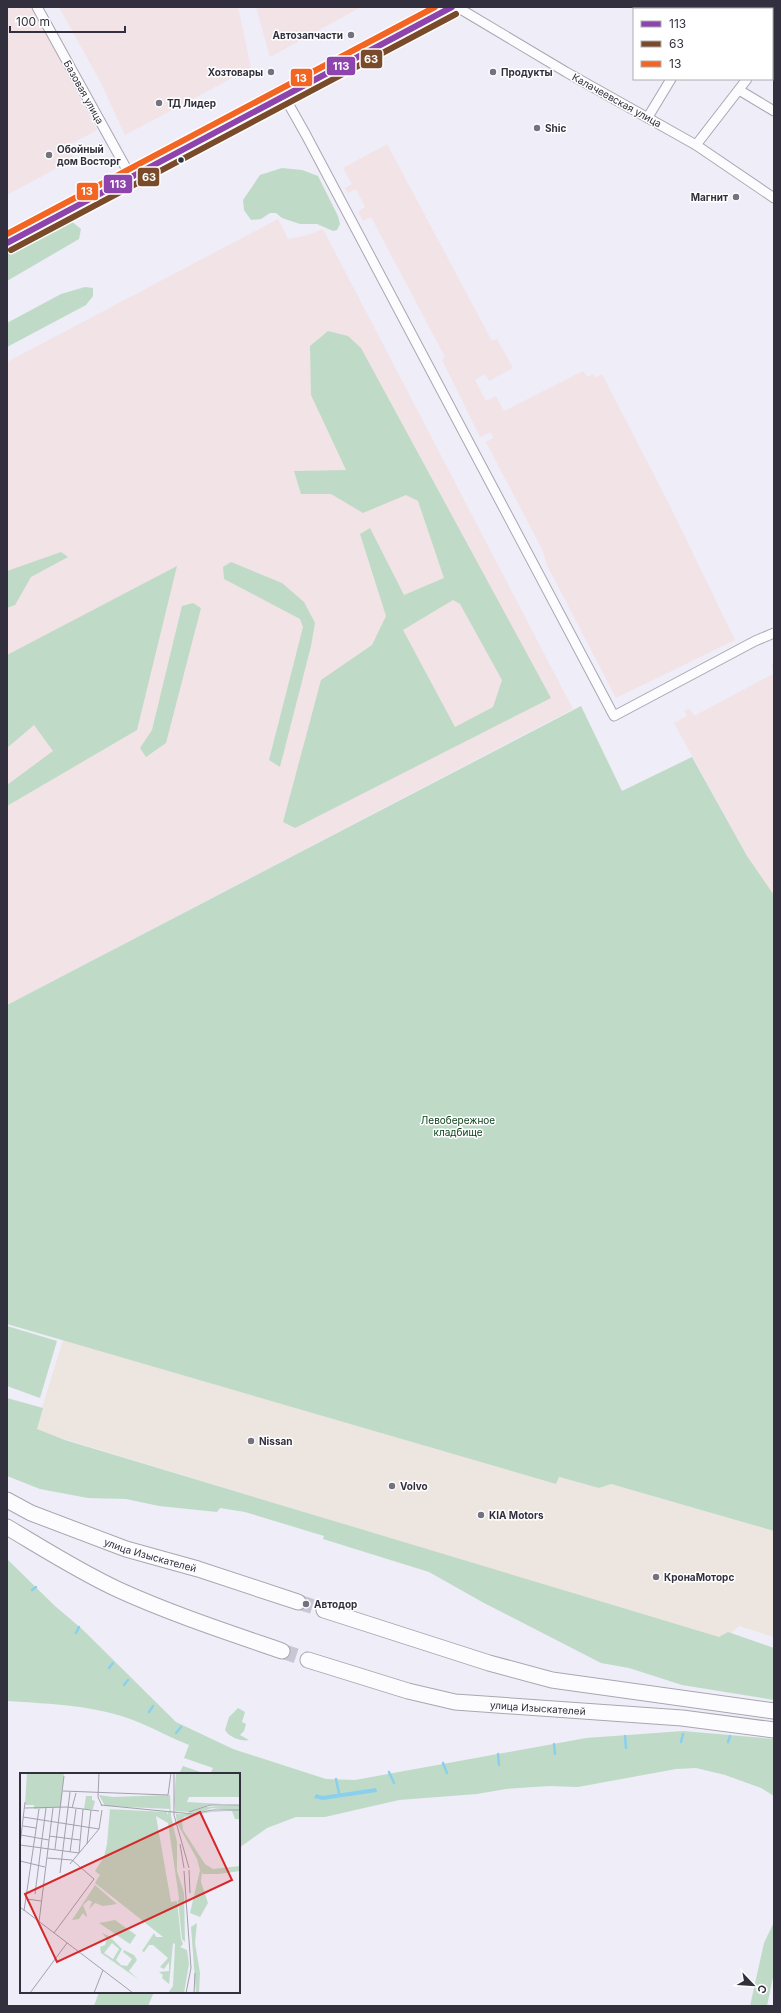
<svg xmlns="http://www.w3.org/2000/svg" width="781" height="2013" font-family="Inter,sans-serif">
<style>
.commercial{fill:#ede5e0}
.industrial{fill:#f2e3e6}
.green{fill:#bfdbc7;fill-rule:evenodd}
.water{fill:#8ad0ee}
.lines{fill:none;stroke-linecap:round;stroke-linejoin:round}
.stream{stroke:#8ad0ee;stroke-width:2.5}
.trunk-tunnel{stroke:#c8c7d3;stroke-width:15;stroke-dasharray:15 8;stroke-linecap:butt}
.minor-casing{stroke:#a8a7b1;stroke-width:11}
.primary-casing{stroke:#a8a7b1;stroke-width:17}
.trunk-casing{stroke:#a8a7b1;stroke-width:17}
.minor{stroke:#fcfcfe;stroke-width:9}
.primary{stroke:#fcfcfe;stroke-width:15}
.trunk{stroke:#fcfcfe;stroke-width:15}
.bus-1-casing{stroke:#fff;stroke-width:9}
.bus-2-casing{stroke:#fff;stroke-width:9}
.bus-3-casing{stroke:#fff;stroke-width:9}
.bus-1{stroke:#8e44ad;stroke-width:6}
.bus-2{stroke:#7a4b2a;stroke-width:6}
.bus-3{stroke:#f26522;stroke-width:6}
.poi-dot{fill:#74727f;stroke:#fff;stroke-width:1.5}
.bus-dot{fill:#32303e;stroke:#fff;stroke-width:1.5}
.labels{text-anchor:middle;stroke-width:3;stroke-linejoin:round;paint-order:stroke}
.poi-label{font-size:10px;font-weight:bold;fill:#32303e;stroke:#fff;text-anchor:start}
.street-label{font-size:10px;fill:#32303e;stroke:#fff}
.park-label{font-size:10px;fill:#0d401b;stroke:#fff}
.inset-road{fill:none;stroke:#a3a1ae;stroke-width:1}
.view{fill:#d62828;fill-opacity:0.15;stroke:#d62828;stroke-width:2}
.inset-edge{fill:none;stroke:#32303e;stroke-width:2}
.line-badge{stroke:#fff;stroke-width:1.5}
.badge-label{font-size:11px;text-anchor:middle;font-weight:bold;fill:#fff}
</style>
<rect width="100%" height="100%" fill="#eeedf8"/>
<!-- commercial -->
<polygon class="commercial" points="63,1340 556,1484 558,1477 599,1488 611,1484 774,1531 774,1637 739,1626 724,1640 35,1430"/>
<!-- industrial -->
<g class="industrial">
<polygon points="7,7 32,7 97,130 67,146 74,159 7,195"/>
<polygon points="59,7 238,7 251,68 125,135 101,83"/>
<polygon points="256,7 361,7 270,57"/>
<polygon points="387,144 485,328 492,341 497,339 513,368 489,381 485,374 475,380 486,401 496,396 504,411 583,371 587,377 593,374 595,378 602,374 671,508 735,640 616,698 547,565 543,551 486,442 493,438 491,432 480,437 442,360 445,357 371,217 363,221 358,212 365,207 356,189 348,193 345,188 352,184 343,168"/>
<polygon points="278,219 288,239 308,235 323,229 573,709 7,1005 7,362"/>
<polygon points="771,664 774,665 774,895 747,856 674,723 687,716 684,711 690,709 694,716 773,674"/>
</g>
<!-- green -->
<g class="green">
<polygon points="282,168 302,170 318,176 338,216 340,224 337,230 333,231 317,224 300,224 282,218 276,213 270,213 261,219 251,220 244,210 243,200 260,175"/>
<polygon points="71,221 81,229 79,239 7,281 7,253 65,222"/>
<polygon points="85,287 93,288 93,296 86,305 7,347 7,323 61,294"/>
<path d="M 328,331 L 348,336 L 361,348 L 551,698 L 295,828 L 283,822 L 321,680 L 372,645 L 386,616 L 360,534 L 370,528 L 404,595 L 444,578 L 418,501 L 406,495 L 363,513 L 331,494 L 301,494 L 294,471 L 346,470 L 311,395 L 310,346 ZM 453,600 L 460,604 L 502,680 L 493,707 L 455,727 L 403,630 Z"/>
<polygon points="61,552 68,557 31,577 15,605 7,608 7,571"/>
<polygon points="231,562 282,583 304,602 315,623 311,646 280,767 269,760 303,627 300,619 224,579 223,567"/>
<polygon points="177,566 137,730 7,806 7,785 53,751 34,725 7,748 7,655"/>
<polygon points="193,603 201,608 166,743 146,757 140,748 152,730 182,606"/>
<polygon points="581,706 622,791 692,757 747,856 774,895 774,1531 611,1484 599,1488 559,1477 556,1484 7,1324 7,1005"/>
<polygon points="7,1326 57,1341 40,1398 7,1386"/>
<polygon points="7,1398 43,1408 37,1429 65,1440 623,1608 719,1637 728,1632 774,1648 774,1700 682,1685 629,1668 601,1663 484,1603 429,1572 323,1539 324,1536 245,1512 220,1508 217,1512 159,1506 126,1499 88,1498 40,1489 7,1476"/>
<path d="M 7,1559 L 55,1606 L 82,1629 L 176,1722 L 233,1749 L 326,1779 L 355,1780 L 586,1738 L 683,1731 L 774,1739 L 774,1796 L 761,1788 L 725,1775 L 696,1768 L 676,1769 L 578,1787 L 549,1786 L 506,1789 L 477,1794 L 399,1800 L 325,1817 L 296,1817 L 267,1828 L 239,1848 L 239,1774 L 210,1774 L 213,1768 L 184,1758 L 189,1745 C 171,1738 155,1729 138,1722 C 97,1705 51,1704 7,1701 Z"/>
<path d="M 238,1708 L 245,1712 L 242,1722 L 246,1724 L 244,1731 L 240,1735 L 249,1740 C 242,1742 229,1737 225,1730 L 229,1717 Z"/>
<polygon points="183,1766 206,1774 179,1774"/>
<polygon points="774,1922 774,1972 767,2006 750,2006 764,1943"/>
<polygon points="99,1992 154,1992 148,2006 94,2006"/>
</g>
<!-- water -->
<polygon class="water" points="376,1788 377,1792 323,1800 314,1798 316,1794 322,1796"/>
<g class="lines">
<!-- stream -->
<g class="stream">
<polyline points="32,1590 36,1587"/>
<polyline points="76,1633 79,1627"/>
<polyline points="109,1668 113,1663"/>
<polyline points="124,1685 128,1680"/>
<polyline points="149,1712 153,1706"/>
<polyline points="176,1733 181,1727"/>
<polyline points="625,1736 626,1748"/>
<polyline points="681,1742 683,1734"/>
<polyline points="728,1742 730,1736"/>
<polyline points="554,1744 555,1754"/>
<polyline points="498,1754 499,1765"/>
<polyline points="443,1763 447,1773"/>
<polyline points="389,1772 394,1783"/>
<polyline points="336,1779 339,1793"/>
</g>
<!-- trunk-tunnel -->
<g class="trunk-tunnel">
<polyline points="298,1602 324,1610"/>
<polyline points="282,1651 308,1660"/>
</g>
<!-- minor casing -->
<g class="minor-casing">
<g id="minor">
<polyline points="37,7 131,177"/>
<polyline points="457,7 566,72 696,145 774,198"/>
<polyline points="735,7 738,9"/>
<polyline points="713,9 714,7"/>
<polyline points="772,29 774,30"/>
<polyline points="772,45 774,43"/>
<polyline points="739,90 774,111"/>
<polyline points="284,96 306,135 614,716 755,641 774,633"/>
<polyline points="648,117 671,79"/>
<polyline points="696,145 747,79"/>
</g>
</g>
<!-- primary casing -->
<g class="primary-casing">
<polyline id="primary" points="7,243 452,7"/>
</g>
<!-- trunk casing -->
<g class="trunk-casing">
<g id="trunk">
<path id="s1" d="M 7,1500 L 31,1513 L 126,1549 L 198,1569 L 298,1602"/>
<path d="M 7,1527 C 44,1549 80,1572 119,1590 C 172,1614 227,1632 282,1651"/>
<polyline points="324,1610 489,1663 552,1680 774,1711"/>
<path id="s2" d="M 308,1660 L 408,1691 L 455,1702 L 682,1718 L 774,1730"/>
</g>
</g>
<!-- minor -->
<use href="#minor" class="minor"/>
<!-- primary -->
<use href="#primary" class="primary"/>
<!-- trunk -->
<use href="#trunk" class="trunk"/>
<!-- bus-1 casing -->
<g class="bus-1-casing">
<polyline id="bus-1" points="7,243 452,7"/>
</g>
<!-- bus-2 casing -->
<g class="bus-2-casing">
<polyline id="bus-2" points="11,250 456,14"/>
</g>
<!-- bus-3 casing -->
<g class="bus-3-casing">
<polyline id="bus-3" points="7,234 435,7"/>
</g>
<!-- bus-1 -->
<use href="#bus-1" class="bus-1"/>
<!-- bus-2 -->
<use href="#bus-2" class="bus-2"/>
<!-- bus-3 -->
<use href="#bus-3" class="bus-3"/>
</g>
<!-- markers -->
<g class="poi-dot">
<circle cx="351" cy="35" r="4"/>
<circle cx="271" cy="72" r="4"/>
<circle cx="493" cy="72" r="4"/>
<circle cx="159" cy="103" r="4"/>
<circle cx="537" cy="128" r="4"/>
<circle cx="49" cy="155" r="4"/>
<circle cx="736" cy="197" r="4"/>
<circle cx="251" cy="1441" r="4"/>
<circle cx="392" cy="1486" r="4"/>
<circle cx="481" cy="1515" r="4"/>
<circle cx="656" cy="1577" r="4"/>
<circle cx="306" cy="1604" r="4"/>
</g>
<circle class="bus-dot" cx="181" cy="160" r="3.5"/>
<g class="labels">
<!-- poi labels -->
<g class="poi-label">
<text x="343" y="39" text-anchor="end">Автозапчасти</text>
<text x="263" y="76" text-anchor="end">Хозтовары</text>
<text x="501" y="76">Продукты</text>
<text x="167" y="107">ТД Лидер</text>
<text x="545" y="132">Shic</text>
<text x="57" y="153">Обойный<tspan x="57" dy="12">дом Восторг</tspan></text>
<text x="728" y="201" text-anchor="end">Магнит</text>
<text x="259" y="1445">Nissan</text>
<text x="400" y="1490">Volvo</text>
<text x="489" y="1519">KIA Motors</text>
<text x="664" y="1581">КронаМоторс</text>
<text x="314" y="1608">Автодор</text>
</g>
<!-- street labels -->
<g class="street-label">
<text transform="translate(84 92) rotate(61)" y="4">Базовая улица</text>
<text transform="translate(617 100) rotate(29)" y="4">Калачеевская улица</text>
<text dy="4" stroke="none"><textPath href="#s1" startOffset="154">улица Изыскателей</textPath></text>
<text dy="4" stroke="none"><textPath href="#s2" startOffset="236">улица Изыскателей</textPath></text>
</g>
<!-- park labels -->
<g class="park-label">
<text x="458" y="1124">Левобережное<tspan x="458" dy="12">кладбище</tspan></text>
</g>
</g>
<!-- overview -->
<g transform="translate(20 1773)">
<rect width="220" height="220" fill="#eeedf8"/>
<path d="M 7,0 L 44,0 L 41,34 L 14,36 L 14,32 L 5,32 ZM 156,0 L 220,0 L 220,24 L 169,24 L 167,29 L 203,31 L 188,32 L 169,39 L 155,38 L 157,41 L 174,41 L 192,38 L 209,38 L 191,39 L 164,44 L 162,47 L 163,57 L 185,91 L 193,96 L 220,93 L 220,98 L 198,101 L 183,101 L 182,99 L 181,109 L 188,130 L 180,144 L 170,140 L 180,97 L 177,86 L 157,50 L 154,28 ZM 79,22 L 93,24 L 150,22 L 151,43 L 157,69 L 157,98 L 164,120 L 165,169 L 162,166 L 158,128 L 159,125 L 148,50 L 136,43 L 151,129 L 157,128 L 161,166 L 163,171 L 160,174 L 167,177 L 169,191 L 164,220 L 148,220 L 153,213 L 155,171 L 153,170 L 149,211 L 142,205 L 143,202 L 139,199 L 149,198 L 149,189 L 144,196 L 140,194 L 148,185 L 133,172 L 129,172 L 124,179 L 122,178 L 134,160 L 136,164 L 143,164 L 75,110 L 80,102 L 75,98 L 84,84 L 87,71 L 90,36 L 86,36 L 147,39 L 147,42 L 150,36 L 85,33 ZM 66,23 L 72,23 L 72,27 L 75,28 L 73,36 L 64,36 ZM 220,32 L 219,46 L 215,46 L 212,38 L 192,35 L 179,40 L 168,40 L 185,34 ZM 75,112 L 97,131 L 83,133 L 75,130 L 69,136 L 72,129 L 69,127 L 63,132 L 67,142 L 66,144 L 63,140 L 59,146 L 52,147 ZM 95,147 L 116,162 L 110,171 L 79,150 ZM 177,150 L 175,170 L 180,200 L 179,220 L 176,220 L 171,154 ZM 82,160 L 89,163 L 102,176 L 96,187 L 101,192 L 107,193 L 112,186 L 103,179 L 104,177 L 114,182 L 117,187 L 109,198 L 118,206 L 81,180 L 80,174 L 85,172 L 87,166 ZM 92,170 L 99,176 L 93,186 L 84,180 Z" fill="#bfdbc7" fill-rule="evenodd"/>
<path class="inset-road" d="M 79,0 L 78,24 L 82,33M 154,0 L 154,42 L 169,95M 43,18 L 148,22 L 151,0M 81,32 L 173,41 L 192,37 L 220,37M 5,35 L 47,34 L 79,38M 52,35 L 56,20M 169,39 L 190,32 L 220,32M 3,44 L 79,56M 3,53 L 16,55M 1,62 L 29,67M 29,63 L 60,67M 67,71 L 71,37M 160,71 L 164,95M 0,72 L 59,80 L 63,36M 0,72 L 5,29M 35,76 L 44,3M 50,79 L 56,36M 27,85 L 52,87 L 74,106 L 34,160M 0,88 L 25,94M 50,91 L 79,56 L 82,37M 169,97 L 170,120M 164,98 L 171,195 L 166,220M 40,100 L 50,19M 15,121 L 26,35M 7,126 L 21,128M 0,134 L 113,220M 4,138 L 19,36M 19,149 L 33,35M 10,220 L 47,170M 74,220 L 83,197M 174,220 L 175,200"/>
<path class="view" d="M 180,39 L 212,107 L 37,189 L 5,121 Z"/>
<rect width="220" height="220" class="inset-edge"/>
</g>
<g class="line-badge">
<rect x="360" y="49" width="23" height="20" rx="4" fill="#7a4b2a"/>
<rect x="326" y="56" width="30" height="20" rx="4" fill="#8e44ad"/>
<rect x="290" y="68" width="23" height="19" rx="4" fill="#f26522"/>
<rect x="137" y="167" width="23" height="20" rx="4" fill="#7a4b2a"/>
<rect x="103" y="174" width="30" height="20" rx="4" fill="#8e44ad"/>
<rect x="76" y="182" width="23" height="19" rx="4" fill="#f26522"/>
</g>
<g class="badge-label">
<text x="371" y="63">63</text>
<text x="341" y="70">113</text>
<text x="301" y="82">13</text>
<text x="149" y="181">63</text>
<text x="118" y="188">113</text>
<text x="87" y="195">13</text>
</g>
<!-- border -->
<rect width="781" height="2013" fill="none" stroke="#32303e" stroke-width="16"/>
<!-- legend -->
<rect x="633" y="8" width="140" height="72" fill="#ffffff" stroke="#adacb2"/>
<rect x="641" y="21" width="20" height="6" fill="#8e44ad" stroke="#adacb2"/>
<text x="669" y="28" font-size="12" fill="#32303e">113</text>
<rect x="641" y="41" width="20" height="6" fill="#7a4b2a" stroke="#adacb2"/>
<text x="669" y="48" font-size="12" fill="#32303e">63</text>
<rect x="641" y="61" width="20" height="6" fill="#f26522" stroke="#adacb2"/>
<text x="669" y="68" font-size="12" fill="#32303e">13</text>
<!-- north arrow -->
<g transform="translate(753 1985) rotate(115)" stroke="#ffffff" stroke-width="3" paint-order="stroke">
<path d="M0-3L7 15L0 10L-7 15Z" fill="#32303e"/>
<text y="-6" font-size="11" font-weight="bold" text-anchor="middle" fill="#32303e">С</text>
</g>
<!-- scale -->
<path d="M10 26v6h115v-6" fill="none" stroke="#32303e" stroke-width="2"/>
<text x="16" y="26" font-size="12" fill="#32303e" stroke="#ffffff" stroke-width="3" paint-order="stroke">100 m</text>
</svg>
